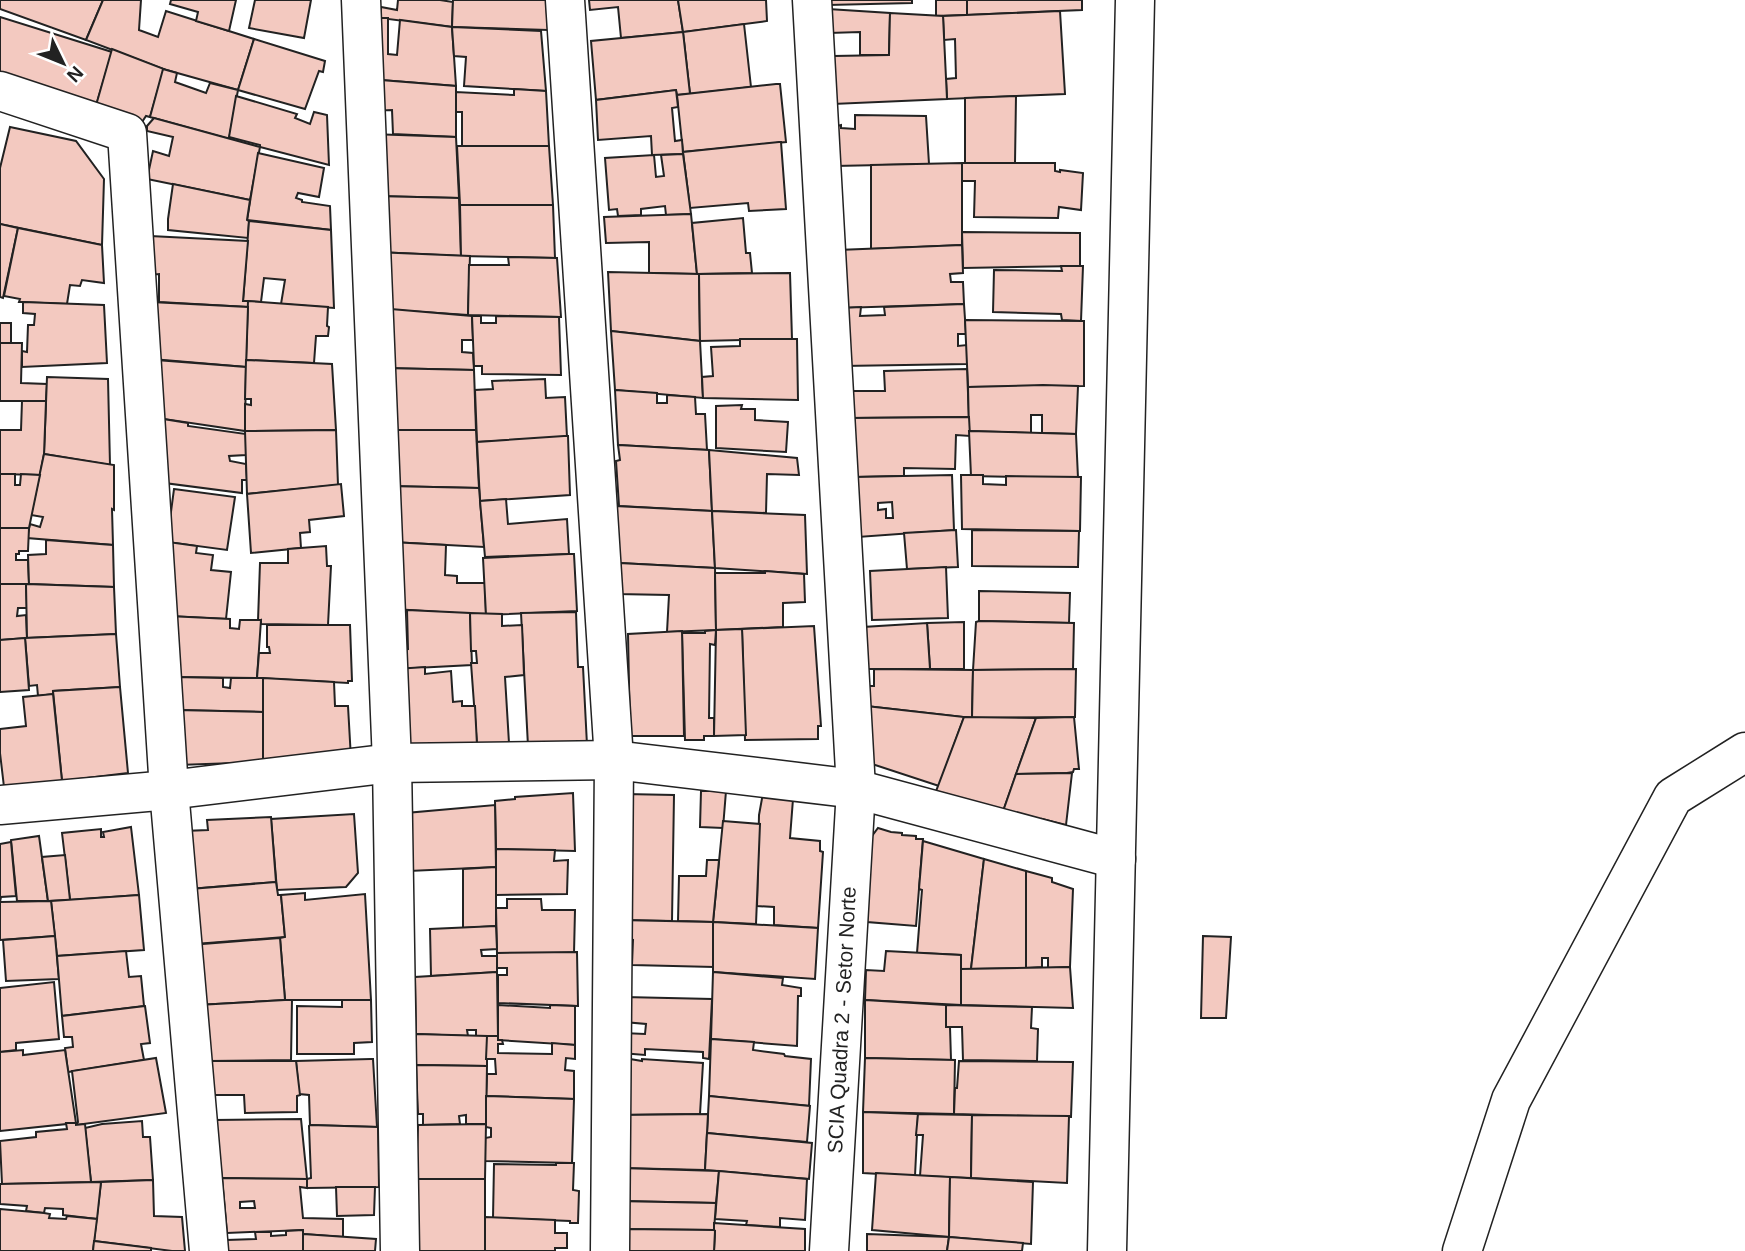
<svg xmlns="http://www.w3.org/2000/svg" width="1745" height="1251" font-family="Arial,sans-serif">
<style>
.building{fill:#f3c9c0;stroke:#222;stroke-width:2;fill-rule:evenodd}
.lines{fill:none;stroke-linecap:round;stroke-linejoin:round}
.minor-casing{stroke:#222;stroke-width:41}
.minor{stroke:#fff;stroke-width:38}
.labels{text-anchor:middle;stroke-width:5;stroke-linejoin:round;paint-order:stroke}
.street-label{font-size:21px;fill:#222;stroke:#fff}
</style>
<rect width="100%" height="100%" fill="#fff"/>
<!-- building -->
<g class="building">
<polygon points="0,0 103,0 86,40 0,9"/>
<polygon points="103,0 141,0 139,30 158,37 166,11 254,39 238,90 163,69 86,40"/>
<polygon points="171,0 236,0 229,31 196,21 198,12 170,4"/>
<polygon points="255,0 311,0 304,38 249,28"/>
<polygon points="398,0 440,0 453,2 452,27 380,18 381,7 397,10"/>
<polygon points="453,0 546,0 548,30 452,27"/>
<polygon points="589,0 678,0 683,32 621,38 618,7 590,10"/>
<polygon points="678,0 766,0 767,21 683,32"/>
<polygon points="828,0 912,0 912,3 828,5"/>
<polygon points="936,0 967,0 967,15 936,16"/>
<polygon points="967,0 1082,0 1082,10 967,15"/>
<polygon points="828,9 890,13 889,55 860,55 860,32 829,33"/>
<polygon points="1060,11 1065,94 947,99 946,79 956,78 955,39 944,40 943,16"/>
<polygon points="890,13 943,16 947,99 833,104 834,56 889,55"/>
<polygon points="0,17 112,52 95,109 0,84"/>
<polygon points="380,18 388,18 388,54 397,55 400,20 452,27 456,86 368,79"/>
<polygon points="744,24 751,87 690,94 683,32"/>
<polygon points="452,27 541,31 546,91 464,86 466,57 454,56"/>
<polygon points="683,32 690,94 677,95 676,90 596,100 591,41"/>
<polygon points="254,39 325,61 323,72 319,71 305,109 238,90"/>
<polygon points="112,49 164,69 150,117 146,116 142,122 95,109"/>
<polygon points="163,69 177,73 175,82 206,93 210,83 238,90 229,139 150,117"/>
<polygon points="368,79 456,86 456,137 393,134 392,110 369,111"/>
<polygon points="776,84 780,84 786,142 683,152 677,95"/>
<polygon points="514,89 546,91 549,146 462,146 462,112 456,112 456,92 514,95"/>
<polygon points="676,90 678,107 672,108 675,141 682,140 683,154 652,155 651,136 598,140 596,100"/>
<polygon points="236,96 297,114 295,118 310,124 314,112 327,115 329,165 260,147 260,145 229,137"/>
<polygon points="1016,96 1015,163 965,163 965,98"/>
<polygon points="855,115 926,116 929,164 835,166 837,126 841,125 841,128 855,129"/>
<polygon points="154,118 260,147 250,200 147,179 153,151 169,156 173,137 147,131 147,126"/>
<polygon points="10,127 76,141 104,179 102,245 0,224 0,168"/>
<polygon points="370,134 456,137 459,198 375,196"/>
<polygon points="779,142 781,142 786,209 749,211 748,203 690,208 683,152"/>
<polygon points="457,146 549,146 553,205 460,205"/>
<polygon points="258,153 324,168 319,197 298,193 296,198 302,200 302,202 330,206 331,230 247,220"/>
<polygon points="683,154 691,214 666,215 665,206 641,209 641,215 618,216 617,209 609,210 605,158 654,155 656,177 664,176 661,155"/>
<polygon points="962,163 962,245 871,249 871,165"/>
<polygon points="962,163 1055,163 1055,171 1060,172 1060,170 1083,173 1081,210 1059,207 1058,218 974,217 975,181 962,181"/>
<polygon points="173,184 250,200 247,220 249,221 248,238 168,230 168,219"/>
<polygon points="375,196 459,198 461,256 378,252"/>
<polygon points="460,205 553,205 555,258 461,256"/>
<polygon points="691,214 697,274 649,273 649,242 606,243 604,217"/>
<polygon points="743,218 746,253 750,253 752,273 697,274 692,223"/>
<polygon points="249,221 331,230 334,308 281,304 285,280 264,278 261,302 243,301"/>
<polygon points="0,224 18,228 3,298 0,297"/>
<polygon points="18,228 102,245 104,283 82,280 80,286 70,285 67,304 21,302 19,302 20,299 4,296"/>
<polygon points="962,232 1080,233 1080,266 963,268"/>
<polygon points="150,236 248,241 243,301 248,301 248,307 159,302 159,274 149,275"/>
<polygon points="962,245 963,273 950,274 951,282 963,282 964,304 841,308 838,250"/>
<polygon points="374,252 470,256 468,315 377,309"/>
<polygon points="508,257 557,258 561,317 468,315 469,265 509,265"/>
<polygon points="1061,266 1083,266 1081,321 1062,320 1061,314 993,312 994,270 1062,271"/>
<polygon points="608,272 699,274 700,341 611,331"/>
<polygon points="790,273 792,339 700,341 699,274"/>
<polygon points="248,301 328,307 327,326 329,327 328,336 316,336 314,363 246,360"/>
<polygon points="23,302 104,305 107,363 22,367 22,351 27,352 28,325 34,325 35,314 23,313"/>
<polygon points="151,302 248,307 246,367 152,359"/>
<polygon points="964,304 966,334 958,334 958,346 967,345 967,364 843,366 841,308 861,307 860,316 885,315 884,307"/>
<polygon points="379,308 472,316 473,340 462,340 462,352 473,353 474,370 383,368"/>
<polygon points="472,316 481,316 481,323 496,323 496,316 559,317 561,375 482,374 482,366 474,366"/>
<polygon points="965,320 1084,321 1084,386 968,387"/>
<rect x="0" y="323" width="11" height="20"/>
<polygon points="611,331 700,341 703,398 615,390"/>
<polygon points="740,339 797,339 798,400 703,398 702,377 713,376 711,347 740,346"/>
<polygon points="0,343 22,343 21,383 47,384 46,401 0,401"/>
<polygon points="156,360 246,367 245,431 157,418"/>
<polygon points="246,360 332,364 336,430 245,431 245,404 251,405 251,399 245,399"/>
<polygon points="383,368 474,370 476,430 382,430"/>
<polygon points="967,369 969,417 850,418 849,391 885,391 884,371"/>
<polygon points="47,377 108,379 110,465 44,454"/>
<polygon points="545,379 546,398 565,397 567,437 477,442 475,390 493,389 492,381"/>
<polygon points="1043,385 1078,386 1076,434 1042,433 1042,415 1031,415 1031,433 969,431 968,387"/>
<polygon points="615,390 657,393 657,403 667,403 667,395 695,397 696,414 705,414 707,450 618,445"/>
<polygon points="22,401 46,401 44,454 40,475 0,474 0,430 21,430"/>
<polygon points="742,405 741,409 755,409 755,420 788,422 786,452 716,448 716,406"/>
<polygon points="969,417 970,436 956,435 955,469 904,468 904,476 855,477 850,418"/>
<polygon points="157,418 188,423 188,426 246,434 246,455 229,456 230,461 246,464 247,480 242,480 242,493 157,482"/>
<polygon points="336,430 338,485 247,494 245,431"/>
<polygon points="386,430 476,430 479,488 388,486"/>
<polygon points="969,431 1076,434 1078,478 971,476"/>
<polygon points="564,436 568,436 570,495 480,501 477,442"/>
<polygon points="618,445 709,450 712,511 619,506 616,461 620,460"/>
<polygon points="709,450 797,458 799,475 767,474 766,513 712,511"/>
<polygon points="44,454 114,465 114,510 112,509 113,545 27,538 30,524 40,527 43,517 31,515"/>
<polygon points="0,474 15,474 15,485 20,485 21,474 40,475 29,528 0,528"/>
<path d="M 952,475 L 954,530 L 858,537 L 855,477 ZM 892,502 L 893,518 L 886,518 L 886,509 L 878,510 L 878,503 Z"/>
<polygon points="961,475 983,475 983,484 1006,485 1006,476 1081,477 1080,531 962,529"/>
<polygon points="341,484 344,516 309,520 310,532 300,533 301,548 251,553 247,494"/>
<polygon points="388,486 479,488 484,547 391,542"/>
<polygon points="174,489 235,497 227,550 167,542"/>
<polygon points="506,499 508,524 567,519 569,554 485,557 480,501"/>
<polygon points="615,506 712,511 715,568 619,563"/>
<polygon points="712,511 805,515 807,574 715,568"/>
<polygon points="0,528 29,528 28,551 19,551 19,554 16,554 16,560 28,560 29,584 0,584"/>
<polygon points="956,530 958,567 907,569 904,533"/>
<polygon points="972,530 1079,531 1078,567 972,566"/>
<polygon points="46,540 113,545 114,587 29,584 28,555 46,554"/>
<polygon points="161,541 197,546 196,553 213,555 211,570 231,572 226,619 168,616"/>
<polygon points="391,542 446,545 445,575 457,576 457,583 485,583 486,615 394,609"/>
<polygon points="326,546 327,566 331,566 328,625 261,624 261,620 258,621 260,563 288,563 288,549"/>
<polygon points="569,554 574,554 577,611 486,615 483,558"/>
<polygon points="619,563 715,568 716,630 667,632 669,595 617,594"/>
<polygon points="946,567 948,618 872,620 870,571"/>
<polygon points="765,571 804,574 805,602 783,603 783,627 716,630 715,573 765,573"/>
<polygon points="0,584 26,584 27,608 18,608 17,616 26,615 27,638 0,640"/>
<polygon points="26,584 114,587 116,634 27,638"/>
<polygon points="979,591 1070,593 1069,623 979,621"/>
<polygon points="407,610 470,613 472,665 396,669 395,650 408,649"/>
<polygon points="576,612 578,667 583,667 587,745 528,746 521,613"/>
<polygon points="470,613 502,614 502,626 522,625 524,675 505,677 509,743 477,745 471,663 477,663 476,651 471,651"/>
<polygon points="168,616 230,619 230,628 239,629 240,620 261,620 257,678 169,677"/>
<polygon points="979,621 1074,623 1073,669 973,670 976,622"/>
<polygon points="964,622 964,669 930,669 927,623"/>
<polygon points="927,623 930,669 866,669 863,627"/>
<polygon points="267,625 350,625 352,681 348,681 348,683 257,678 259,653 270,653 269,647 267,647"/>
<polygon points="814,626 821,726 818,726 818,739 745,740 742,629"/>
<polygon points="742,629 746,735 714,736 716,630"/>
<polygon points="716,630 715,645 710,644 709,718 714,718 714,736 704,736 704,740 685,740 682,633 705,633 705,631"/>
<polygon points="682,631 684,736 630,736 628,634"/>
<polygon points="116,634 120,687 53,691 53,694 38,696 37,685 29,686 25,638"/>
<polygon points="25,638 29,690 0,692 0,640"/>
<polygon points="425,667 425,674 451,671 453,702 462,701 462,706 475,706 477,745 397,747 396,669"/>
<polygon points="874,669 973,670 972,718 866,706 866,686 874,686"/>
<polygon points="1076,669 1075,717 972,718 973,670"/>
<polygon points="175,677 223,678 223,687 230,688 231,678 263,678 263,712 176,710"/>
<polygon points="263,678 334,682 335,706 348,706 351,759 263,762"/>
<polygon points="120,687 128,773 62,781 53,691"/>
<polygon points="53,694 62,781 4,787 0,753 0,729 26,726 23,697"/>
<polygon points="866,706 964,717 939,786 869,763"/>
<polygon points="176,710 263,712 263,762 178,765"/>
<polygon points="964,717 1036,718 1001,817 935,794"/>
<polygon points="1074,717 1079,769 1074,769 1073,772 1067,773 1016,774 1036,718"/>
<polygon points="1072,773 1066,825 1042,819 1039,829 1000,820 1016,774"/>
<polygon points="701,791 726,791 723,828 700,827"/>
<polygon points="573,793 575,851 496,849 495,801 515,799 515,797"/>
<polygon points="763,793 793,799 790,838 820,841 820,851 823,852 818,928 774,925 774,907 757,906 759,815"/>
<polygon points="625,794 674,795 672,921 619,920"/>
<polygon points="495,805 496,867 409,871 406,813"/>
<polygon points="354,814 358,873 346,887 277,890 271,819"/>
<polygon points="271,817 276,882 190,889 184,831 208,830 207,820"/>
<polygon points="723,821 760,824 756,924 713,922"/>
<polygon points="131,827 139,895 70,900 62,833 101,829 101,837 104,837 103,832"/>
<polygon points="878,828 891,832 902,833 902,835 916,836 916,839 923,839 916,926 867,922 869,840"/>
<polygon points="39,836 48,901 17,901 11,840"/>
<polygon points="923,841 984,859 971,969 961,969 961,955 917,953 922,890 919,889"/>
<polygon points="11,842 16,896 1,897 0,902 0,844"/>
<polygon points="496,849 555,850 554,861 568,860 567,894 496,895"/>
<polygon points="65,855 70,900 48,901 42,857"/>
<polygon points="984,859 1026,871 1026,968 971,969"/>
<polygon points="707,860 719,860 713,922 678,921 679,876 706,876"/>
<polygon points="496,867 496,926 463,928 463,869"/>
<polygon points="1026,871 1052,878 1052,882 1073,889 1070,967 1048,968 1048,958 1042,958 1042,967 1026,968"/>
<polygon points="276,882 278,895 281,895 285,937 195,944 190,889"/>
<polygon points="305,893 305,900 365,894 371,1000 285,1000 280,938 285,937 281,895"/>
<polygon points="139,895 144,950 57,956 51,901"/>
<polygon points="507,899 541,899 542,910 575,910 574,953 497,953 496,908 507,908"/>
<polygon points="51,901 55,936 0,940 0,902"/>
<polygon points="619,920 713,922 714,967 632,965 633,940 625,939"/>
<polygon points="713,922 818,928 815,979 713,972"/>
<polygon points="496,926 497,949 481,950 482,956 497,956 497,972 431,976 430,929"/>
<polygon points="55,936 59,979 6,981 3,940"/>
<polygon points="1203,936 1231,937 1226,1018 1201,1018"/>
<polygon points="280,938 285,1000 198,1005 190,945"/>
<polygon points="126,951 129,977 141,976 144,1006 62,1016 57,956"/>
<polygon points="886,951 961,955 961,1005 865,1000 866,970 884,971"/>
<polygon points="577,952 578,1006 498,1003 498,975 507,975 507,968 497,968 497,953"/>
<polygon points="1070,967 1073,1008 961,1005 961,969"/>
<polygon points="497,972 498,1036 476,1036 476,1030 467,1030 468,1036 416,1034 415,977"/>
<polygon points="713,972 783,978 782,985 801,988 801,996 798,996 797,1046 711,1039"/>
<polygon points="54,982 59,1039 16,1043 16,1050 0,1052 0,988"/>
<polygon points="624,997 712,999 709,1059 703,1058 703,1052 645,1049 645,1055 621,1053 623,1033 645,1034 646,1024 624,1022"/>
<polygon points="285,1000 292,1000 291,1060 209,1061 198,1005"/>
<polygon points="342,1000 371,1000 372,1042 354,1043 354,1054 297,1054 297,1006 342,1007"/>
<polygon points="865,1000 946,1005 946,1027 950,1027 951,1060 865,1058"/>
<polygon points="498,1005 550,1008 550,1005 575,1006 575,1045 498,1040"/>
<polygon points="946,1005 1032,1007 1031,1028 1038,1029 1037,1061 963,1060 962,1027 946,1027"/>
<polygon points="145,1006 150,1043 141,1044 144,1060 68,1072 65,1048 73,1047 72,1037 64,1037 62,1016"/>
<polygon points="416,1034 487,1036 487,1066 416,1065"/>
<polygon points="487,1036 498,1036 498,1040 502,1040 503,1044 498,1044 498,1053 552,1054 552,1043 575,1045 575,1059 566,1058 565,1070 574,1071 574,1099 486,1096 487,1074 496,1074 495,1059 486,1059"/>
<polygon points="711,1039 754,1042 753,1050 784,1054 785,1056 811,1059 809,1106 709,1096"/>
<polygon points="23,1050 23,1055 65,1050 76,1123 0,1131 0,1052"/>
<polygon points="156,1058 166,1113 76,1125 78,1122 72,1071"/>
<polygon points="865,1058 955,1060 954,1114 863,1112"/>
<polygon points="371,1059 373,1059 377,1127 310,1125 309,1095 299,1094 296,1061"/>
<polygon points="630,1059 642,1061 642,1059 703,1063 700,1114 619,1115"/>
<polygon points="209,1061 296,1061 300,1095 297,1096 297,1112 245,1113 244,1095 213,1095"/>
<polygon points="959,1061 1073,1062 1071,1117 954,1114 955,1088 957,1088"/>
<polygon points="416,1065 487,1066 486,1124 466,1124 466,1115 459,1116 460,1124 423,1125 423,1114 418,1114"/>
<polygon points="486,1096 574,1099 572,1163 485,1161 485,1138 491,1137 491,1128 486,1127"/>
<polygon points="709,1096 810,1106 807,1142 707,1133"/>
<polygon points="863,1112 918,1114 915,1176 863,1173"/>
<polygon points="708,1114 705,1170 620,1168 619,1115"/>
<polygon points="918,1114 972,1115 971,1178 920,1176 923,1135 916,1135"/>
<polygon points="972,1115 1069,1116 1067,1183 971,1178"/>
<polygon points="301,1119 307,1179 222,1178 215,1120"/>
<polygon points="142,1121 143,1137 150,1137 153,1180 91,1182 85,1128 102,1124"/>
<polygon points="66,1123 76,1123 76,1125 85,1124 91,1182 2,1184 0,1141 36,1137 36,1132 67,1129"/>
<polygon points="486,1124 485,1179 416,1179 418,1125"/>
<polygon points="310,1125 378,1127 379,1187 307,1188 307,1179 311,1178 309,1126"/>
<polygon points="707,1133 812,1143 809,1179 705,1170"/>
<polygon points="556,1163 574,1163 573,1190 579,1191 578,1223 570,1223 570,1221 493,1218 494,1164 556,1165"/>
<polygon points="620,1168 719,1171 716,1203 621,1201"/>
<polygon points="719,1171 807,1179 805,1220 780,1218 780,1227 746,1225 747,1221 715,1219"/>
<polygon points="876,1173 950,1177 949,1237 872,1230"/>
<polygon points="950,1177 1033,1182 1031,1244 949,1237"/>
<path d="M 222,1178 L 307,1179 L 307,1188 L 300,1187 L 303,1218 L 343,1219 L 343,1237 L 303,1234 L 303,1230 L 227,1233 ZM 254,1201 L 255,1208 L 240,1208 L 240,1202 Z"/>
<polygon points="416,1179 485,1179 485,1251 417,1251"/>
<polygon points="153,1180 154,1216 182,1217 185,1251 172,1251 94,1241 101,1182"/>
<polygon points="101,1182 97,1219 63,1215 63,1209 45,1208 44,1213 26,1211 27,1206 0,1204 0,1184"/>
<polygon points="336,1187 375,1187 374,1215 337,1216"/>
<polygon points="616,1201 716,1203 714,1230 621,1229"/>
<polygon points="0,1209 44,1213 50,1214 49,1218 66,1219 67,1216 97,1219 93,1251 0,1251"/>
<polygon points="485,1217 555,1220 555,1233 567,1233 567,1248 555,1248 555,1251 485,1251"/>
<polygon points="714,1223 805,1229 805,1251 714,1251 715,1231 714,1230"/>
<polygon points="621,1229 714,1230 715,1231 714,1251 622,1251"/>
<polygon points="303,1230 303,1251 226,1251 227,1240 256,1239 255,1232 271,1232 271,1236 286,1235 286,1231"/>
<polygon points="303,1234 376,1239 375,1251 303,1251"/>
<polygon points="867,1234 949,1237 947,1251 867,1251"/>
<polygon points="949,1237 1023,1243 1022,1251 947,1251"/>
<polygon points="94,1241 151,1248 151,1251 93,1251"/>
</g>
<g class="lines">
<!-- minor casing -->
<g class="minor-casing">
<g id="minor">
<polyline points="361,0 392,763 400,1251"/>
<polyline points="565,0 614,760 610,1251"/>
<polyline points="812,0 856,789 829,1251"/>
<polyline points="0,91 127,133 169,790 209,1251"/>
<polyline points="0,805 169,790 392,763 614,760 856,789 1116,859"/>
<polyline points="1107,1251 1135,0"/>
<polyline points="1462,1251 1511,1100 1673,797 1745,752"/>
</g>
</g>
<!-- minor -->
<use href="#minor" class="minor"/>
</g>
<g class="labels">
<!-- street labels -->
<g class="street-label">
<text transform="translate(842 1020) rotate(-87)" y="7">SCIA Quadra 2 - Setor Norte</text>
</g>
</g>
<!-- north arrow -->
<g transform="translate(63 63) rotate(133)" stroke="#ffffff" stroke-width="5" paint-order="stroke">
<path d="M0-5L12 26L0 18L-12 26Z" fill="#222222"/>
<text y="-10" font-size="19" font-weight="bold" text-anchor="middle" fill="#222222">N</text>
</g>
</svg>
